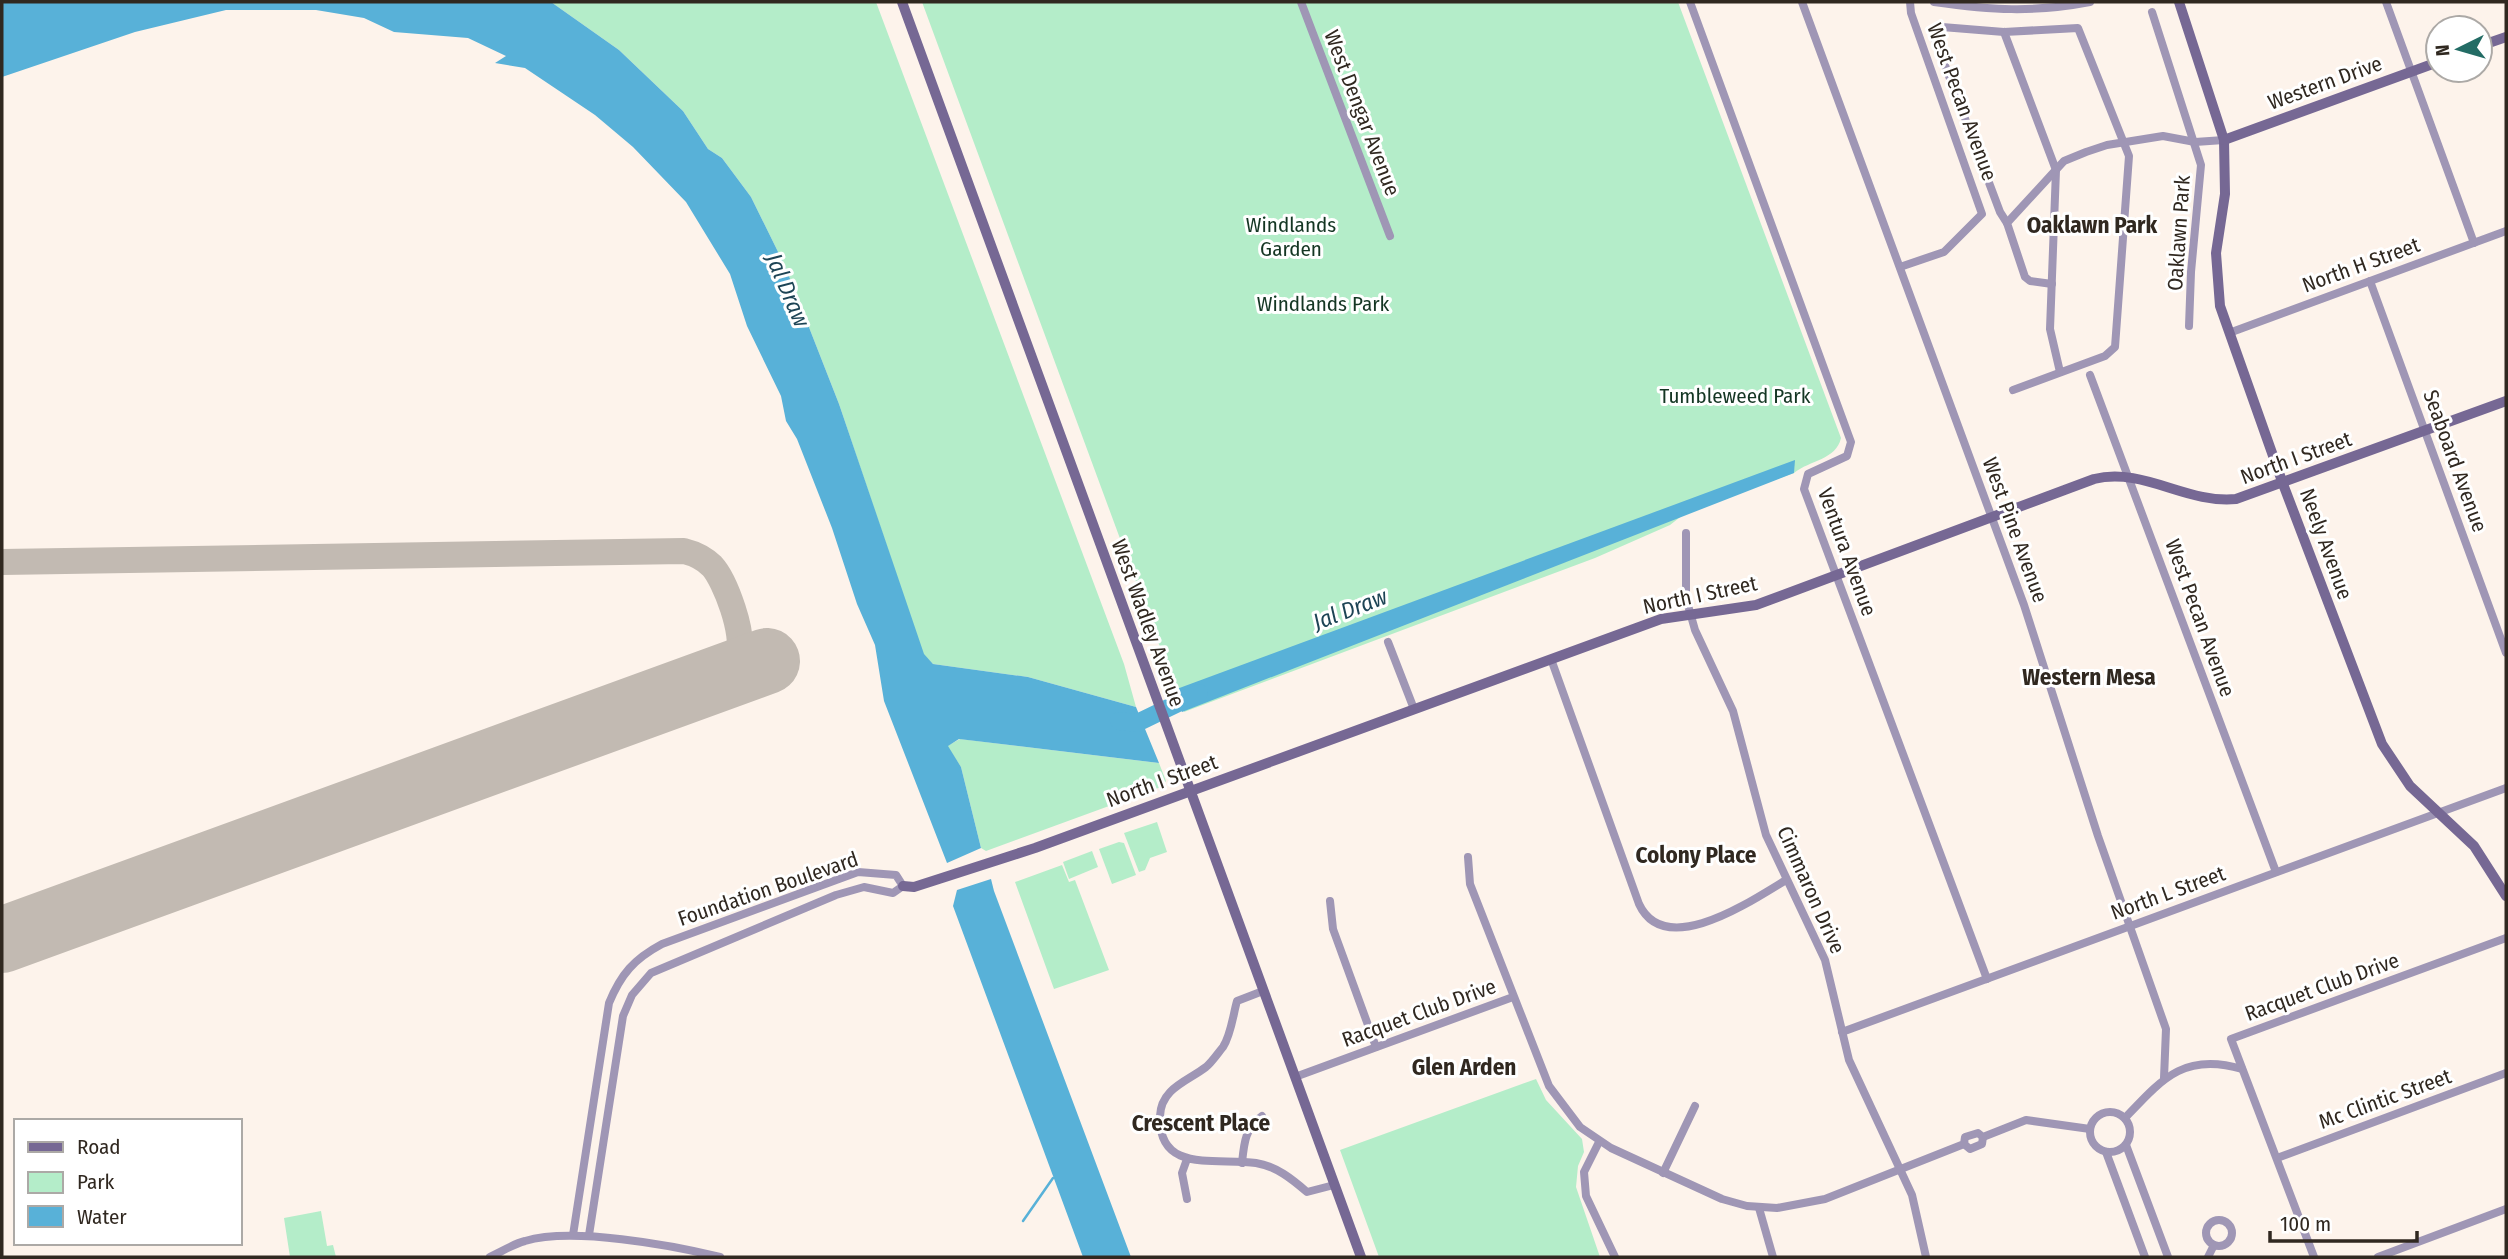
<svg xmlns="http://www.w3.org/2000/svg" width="2508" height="1259" font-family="'Fira Sans Condensed',sans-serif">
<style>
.green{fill:#b4edc9}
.water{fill:#58b1d8}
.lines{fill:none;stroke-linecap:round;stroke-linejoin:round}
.stream{stroke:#58b1d8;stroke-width:2.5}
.river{stroke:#58b1d8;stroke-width:18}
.taxiway{stroke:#c2bab2;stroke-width:26}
.runway{stroke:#c2bab2;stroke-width:66}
.street{stroke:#9f96b5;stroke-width:8}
.secondary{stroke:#766894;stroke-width:10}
.labels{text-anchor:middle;stroke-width:6;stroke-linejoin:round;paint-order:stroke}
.street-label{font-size:21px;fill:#302820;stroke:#fff}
.park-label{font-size:21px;fill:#143623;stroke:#fff}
.neighbourhood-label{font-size:23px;font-weight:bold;fill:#302820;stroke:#fff}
.water-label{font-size:23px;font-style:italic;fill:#1d4455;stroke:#fff}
</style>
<rect width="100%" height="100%" fill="#fdf3eb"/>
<!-- green -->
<g class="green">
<polygon points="551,2 876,2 1124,664 1136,707 1028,677 933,664 923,654 839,404 785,266 751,197 722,158 708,149 683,111 619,50"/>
<path d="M 922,2 L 1678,2 L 1841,438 C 1836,460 1810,460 1794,473 L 1688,511 L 1670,525 L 1595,558 L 1184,712 Z"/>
<polygon points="960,739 1159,763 1166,781 1161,787 986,851 981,848 961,767 947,746"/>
<polygon points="1157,822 1167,852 1150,858 1145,870 1139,872 1124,833"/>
<polygon points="1119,842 1124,843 1136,875 1112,884 1099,849"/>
<polygon points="1092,851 1098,867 1069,879 1063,862"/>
<polygon points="1062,865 1069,882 1075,880 1109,970 1054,989 1015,882"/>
<polygon points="1536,1079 1546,1100 1582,1139 1584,1152 1578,1166 1576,1187 1600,1257 1379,1257 1340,1150"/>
<polygon points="321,1211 327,1246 333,1245 336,1257 290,1257 284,1218"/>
</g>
<!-- water -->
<g class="water">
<polygon points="2,2 551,2 619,50 683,111 708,149 722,158 751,197 785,266 839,404 924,654 933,664 1028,677 1136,707 1159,763 959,739 948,746 961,767 981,848 947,863 884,701 875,645 857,604 832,528 797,439 786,421 781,396 747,326 730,274 686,202 633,147 595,115 525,68 495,63 506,56 468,38 394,32 364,18 316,10 226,10 135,32 2,77"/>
<polygon points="1795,460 1794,473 1182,712 1174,690"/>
<polygon points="991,879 994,891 1131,1257 1083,1257 953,906 957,890"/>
</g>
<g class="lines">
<!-- stream -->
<polyline class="stream" points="1023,1221 1053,1178"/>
<!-- river -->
<polyline class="river" points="1119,721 1137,723 1199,693"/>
<!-- taxiway -->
<g class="taxiway">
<path d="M 2,562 L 684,551 C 696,554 704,558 712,566 C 725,580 746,636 738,654 C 733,665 722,674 712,681"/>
<polyline points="2,930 21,933"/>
</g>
<!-- runway -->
<polyline class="runway" points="2,940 767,661"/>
<!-- street -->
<g class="street">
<polyline points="1301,2 1390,236"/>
<polyline points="1690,2 1851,442 1847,456 1808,474 1804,489 1987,979"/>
<polyline points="1802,2 2024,605 2098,836 2166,1029 2164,1078"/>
<path d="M 1934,2 C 1991,10 2032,13 2090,2"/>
<polyline points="2386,2 2474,243"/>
<polyline points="2152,12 2201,165 2191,272 2189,326"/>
<polyline points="2004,32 2056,170 2050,329 2060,372"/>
<polyline points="2007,223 2000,212 1934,36 1936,31 1942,27 2004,32 2078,28 2129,156 2115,347 2105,356 2013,390"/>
<polyline points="1900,267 1944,252 1982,214 1911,13 1910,2"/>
<polyline points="2370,281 2506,653"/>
<polyline points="2052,284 2030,281 2025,277 2007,223 2064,161 2086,152 2107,145 2163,136 2195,142 2224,140"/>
<polyline points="2229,333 2506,231"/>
<polyline points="2090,375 2276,872"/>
<polyline points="1686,533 1686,598 1695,630 1733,711 1766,835 1825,960 1849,1060 1912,1195 1926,1257"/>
<polyline points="1388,642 1414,709"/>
<path d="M 1551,659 L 1639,904 C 1665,960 1751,901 1786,880"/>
<polyline points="1468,857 1470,884 1549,1086 1580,1127 1611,1148 1722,1199 1747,1206 1777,1208 1825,1199 1964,1144 1965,1137 1978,1133 1983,1137 2026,1120 2090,1129"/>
<polyline points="1330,901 1333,929 1376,1047"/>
<path d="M 1263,991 L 1237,1001 C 1233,1015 1231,1035 1223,1047 C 1218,1053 1212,1062 1206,1067 C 1188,1081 1161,1088 1160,1116 C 1158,1175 1219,1157 1256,1163 C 1276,1166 1292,1179 1307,1192 L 1334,1185"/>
<polyline points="1842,1032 2506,788"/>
<polyline points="1295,1077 1513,997"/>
<circle cx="2110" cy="1132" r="20"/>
<path d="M 2125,1118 C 2162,1079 2184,1052 2242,1069"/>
<polyline points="1599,1142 1584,1172 1586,1196 1615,1257"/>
<polyline points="1964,1144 1970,1149 1982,1144 1983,1137"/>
<polyline points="2126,1145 2168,1257"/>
<polyline points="2106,1152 2145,1257"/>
<polyline points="2277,1158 2506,1073"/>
<path d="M 1242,1163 C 1244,1143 1245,1128 1262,1116"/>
<polyline points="1663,1173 1695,1106"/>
<polyline points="1187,1199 1182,1173 1187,1159"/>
<polyline points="1759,1208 1773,1257"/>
<circle cx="2219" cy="1233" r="13"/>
<path d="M 573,1235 L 609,1003 C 621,974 634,959 662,944 L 858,872 L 896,875 L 903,886 L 893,893 L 864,887 L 836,895 L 651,973 L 632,995 L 623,1016 L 589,1235"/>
<path d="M 490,1257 C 501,1252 513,1244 525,1241 C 572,1227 671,1245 720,1257"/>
<polyline points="2208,1257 2214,1245"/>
<polyline points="2314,1257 2231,1039 2506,938"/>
<polyline points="2378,1257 2506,1209"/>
</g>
<!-- secondary -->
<g class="secondary">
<polyline points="902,2 1361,1257"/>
<polyline points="2179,2 2224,140 2225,194 2216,253 2220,306 2283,484 2382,744 2410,786 2474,846 2506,896"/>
<polyline points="2480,46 2506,37"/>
<polyline points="2224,140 2438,62"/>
<path d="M 903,886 L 914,887 L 1035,848 L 1661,619 L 1756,605 L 2094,479 C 2144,467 2186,504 2236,499 L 2506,401"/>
</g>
</g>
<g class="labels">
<!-- street labels -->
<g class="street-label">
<text transform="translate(2325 83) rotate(-20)" y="7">Western Drive</text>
<text transform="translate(1962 102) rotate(70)" y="7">West Pecan Avenue</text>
<text transform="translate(1362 113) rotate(69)" y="7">West Dengar Avenue</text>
<text transform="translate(2179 233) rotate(-86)" y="7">Oaklawn Park</text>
<text transform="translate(2361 265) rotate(-20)" y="7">North H Street</text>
<text transform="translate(2296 458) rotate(-20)" y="7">North I Street</text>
<text transform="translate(2455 461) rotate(70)" y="7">Seaboard Avenue</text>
<text transform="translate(2015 530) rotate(70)" y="7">West Pine Avenue</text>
<text transform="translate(2326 544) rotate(70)" y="7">Neely Avenue</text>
<text transform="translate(1847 552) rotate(70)" y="7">Ventura Avenue</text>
<text transform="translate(1700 595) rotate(-12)" y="7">North I Street</text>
<text transform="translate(2200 618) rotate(70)" y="7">West Pecan Avenue</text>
<text transform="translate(1148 623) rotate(70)" y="7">West Wadley Avenue</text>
<text transform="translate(1162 781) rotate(-20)" y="7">North I Street</text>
<text transform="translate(768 889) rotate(-19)" y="7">Foundation Boulevard</text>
<text transform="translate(1811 890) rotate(66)" y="7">Cimmaron Drive</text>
<text transform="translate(2168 893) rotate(-20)" y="7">North L Street</text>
<text transform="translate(2322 987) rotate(-20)" y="7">Racquet Club Drive</text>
<text transform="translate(1419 1013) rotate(-20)" y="7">Racquet Club Drive</text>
<text transform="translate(2385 1099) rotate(-20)" y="7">Mc Clintic Street</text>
</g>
<!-- park labels -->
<g class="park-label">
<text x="1291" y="232">Windlands<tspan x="1291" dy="24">Garden</tspan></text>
<text x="1323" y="311">Windlands Park</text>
<text x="1735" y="403">Tumbleweed Park</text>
</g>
<!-- neighbourhood labels -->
<g class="neighbourhood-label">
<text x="2092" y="233">Oaklawn Park</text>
<text x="2089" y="685">Western Mesa</text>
<text x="1696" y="863">Colony Place</text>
<text x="1464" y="1075">Glen Arden</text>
<text x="1201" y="1131">Crescent Place</text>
</g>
<!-- water labels -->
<g class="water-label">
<text transform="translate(788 290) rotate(67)" y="8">Jal Draw</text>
<text transform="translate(1350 609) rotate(-21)" y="8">Jal Draw</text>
</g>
</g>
<!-- border -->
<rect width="2508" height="1259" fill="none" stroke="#302820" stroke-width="7"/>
<!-- legend -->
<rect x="14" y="1119" width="228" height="126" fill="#ffffff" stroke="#aca9a6" stroke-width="2"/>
<rect x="28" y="1142" width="35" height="10" fill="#766894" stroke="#aca9a6" stroke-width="2"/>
<text x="77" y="1154" font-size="21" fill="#302820">Road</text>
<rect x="28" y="1172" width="35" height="21" fill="#b4edc9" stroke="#aca9a6" stroke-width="2"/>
<text x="77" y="1189" font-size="21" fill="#302820">Park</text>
<rect x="28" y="1206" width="35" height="21" fill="#58b1d8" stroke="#aca9a6" stroke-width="2"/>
<text x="77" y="1224" font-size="21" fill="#302820">Water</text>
<!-- north arrow -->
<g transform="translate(2459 49) rotate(265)"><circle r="33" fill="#ffffff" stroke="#aca9a6" stroke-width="2"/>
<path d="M0-5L12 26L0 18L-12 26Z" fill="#236c65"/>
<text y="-10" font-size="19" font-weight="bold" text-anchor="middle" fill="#302820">N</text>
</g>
<!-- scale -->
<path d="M2270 1231v10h147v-10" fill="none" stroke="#302820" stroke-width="3.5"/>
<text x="2280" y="1231" font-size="21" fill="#302820" stroke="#ffffff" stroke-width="5" paint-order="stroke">100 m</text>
</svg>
